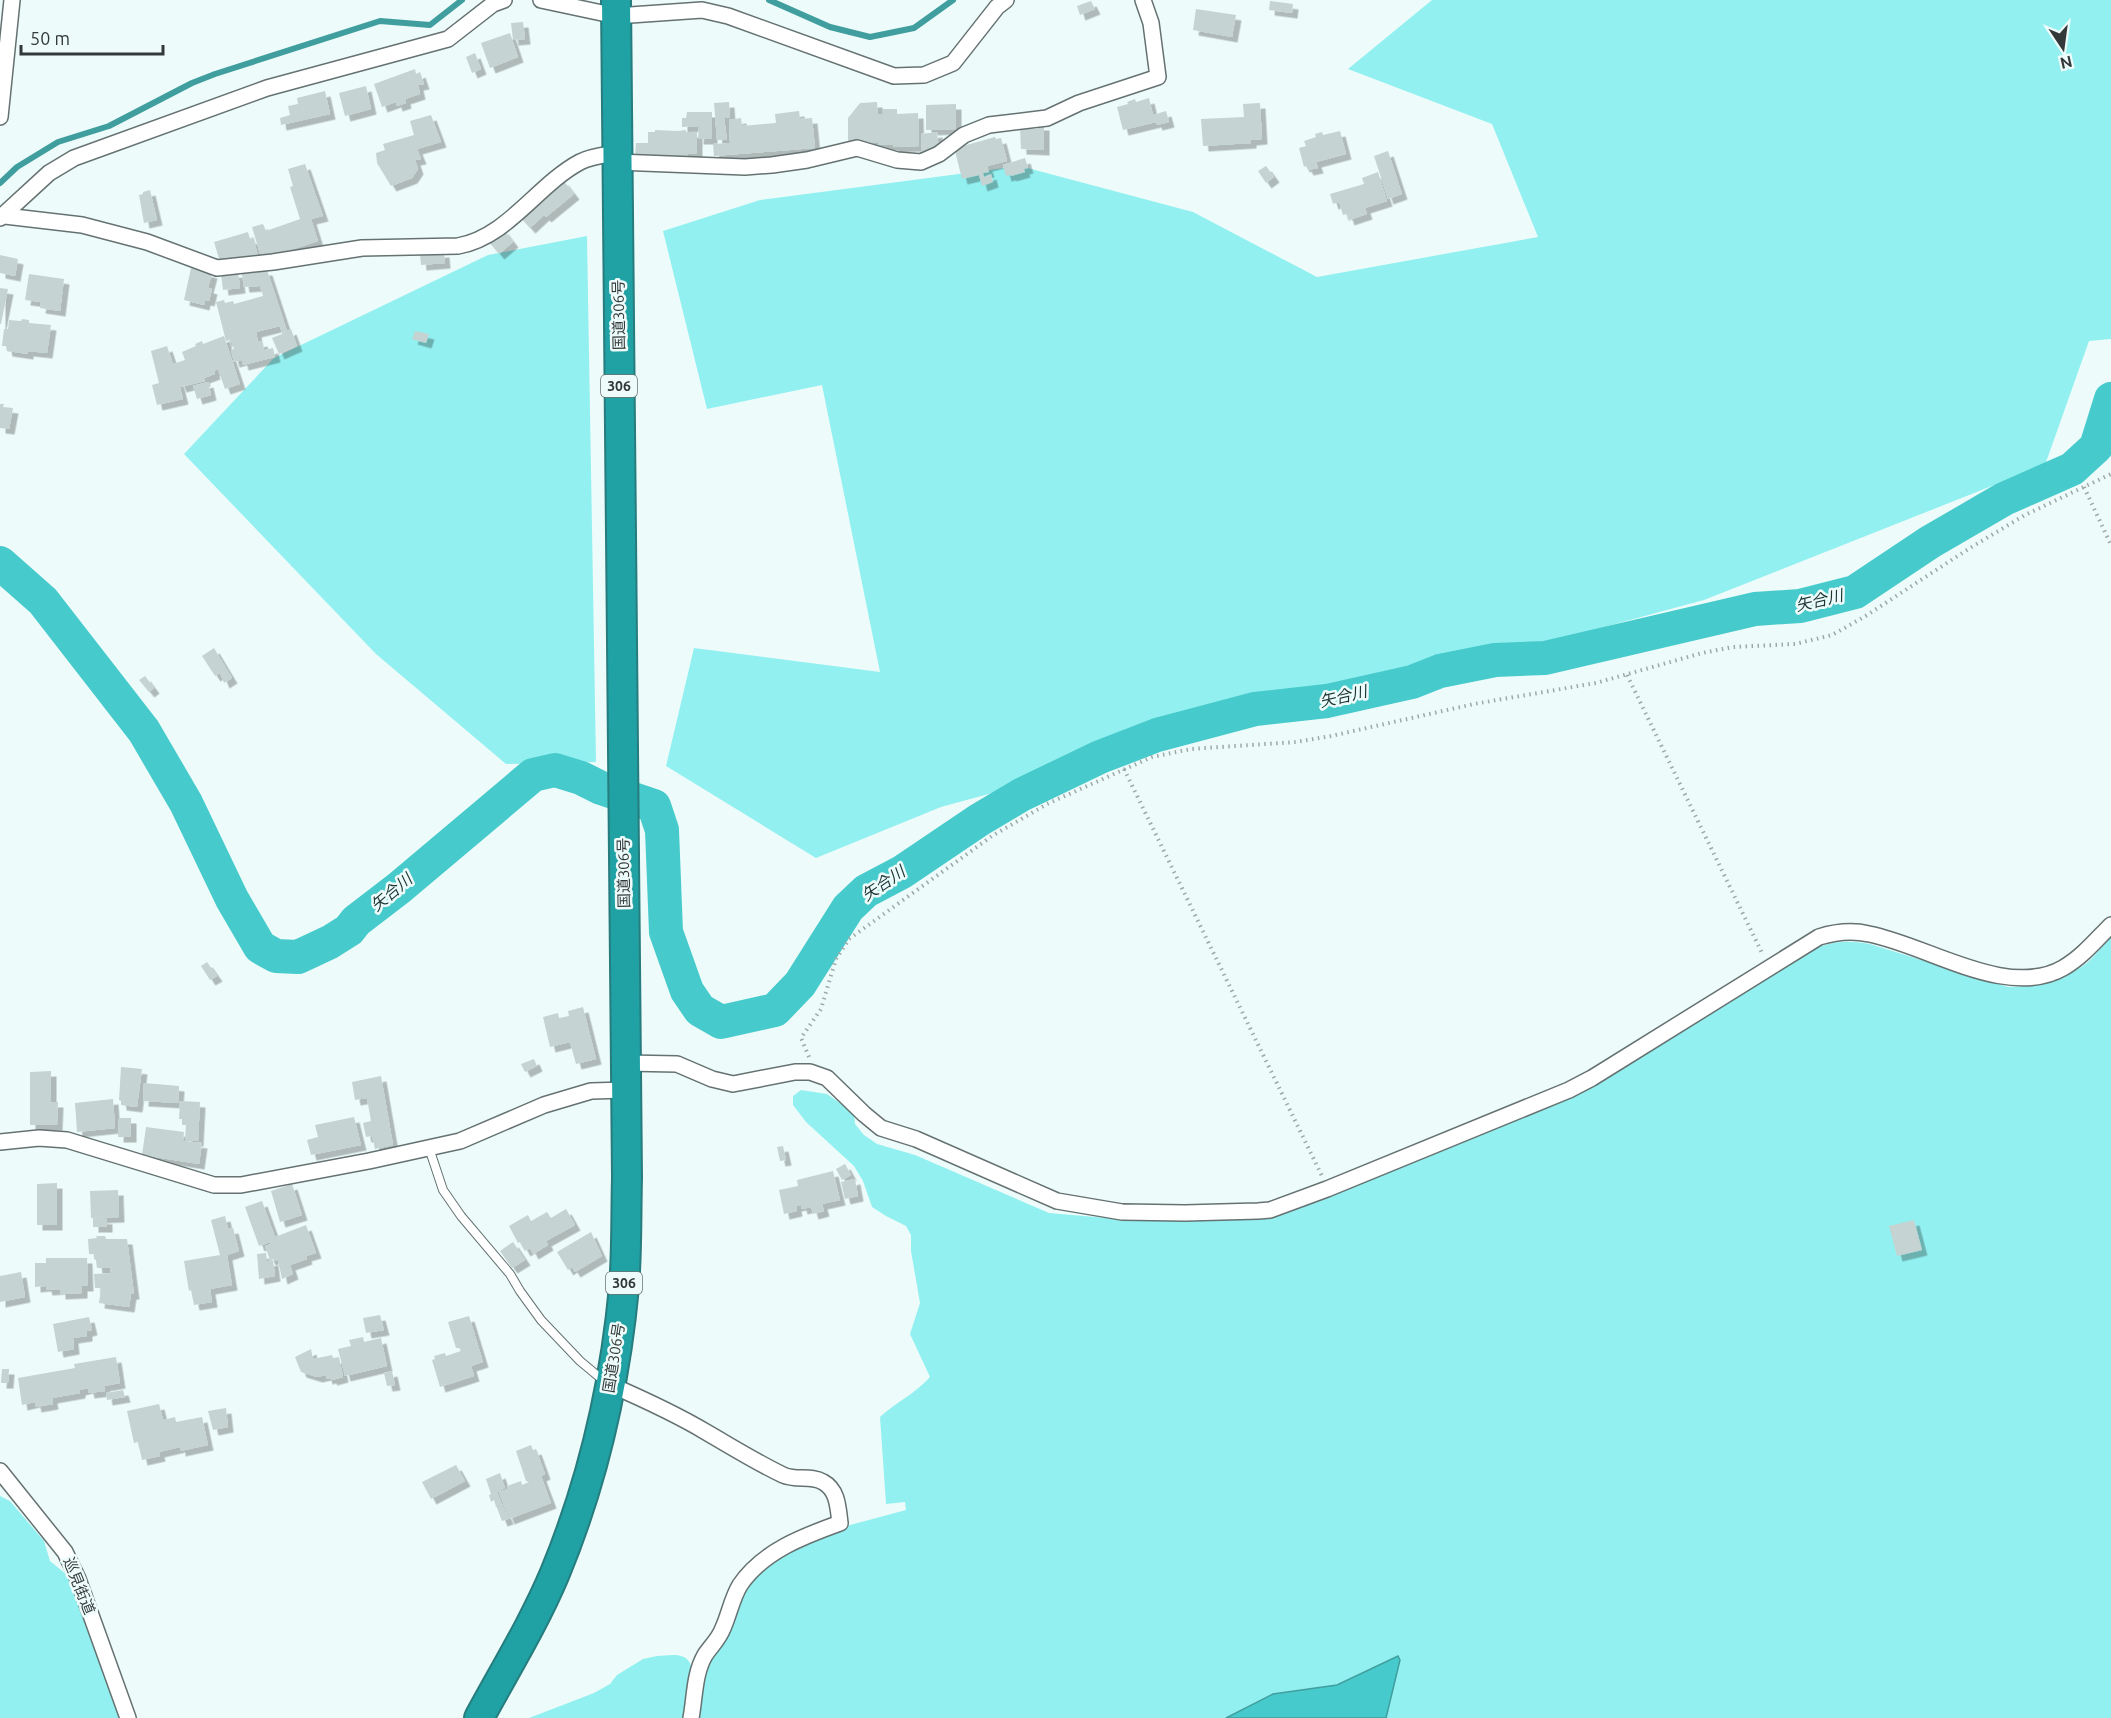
<svg xmlns="http://www.w3.org/2000/svg" width="2111" height="1718" font-family="Ubuntu,'Noto Sans JP',sans-serif">
<style>
.green{fill:#93f0f0}
.water{fill:#47cacb;stroke:#419e9f;stroke-width:1.5}
.lines{fill:none;stroke-linecap:round;stroke-linejoin:round}
.stream{stroke:#419e9f;stroke-width:6}
.river{stroke:#47cacb;stroke-width:34}
.building{fill:#c5d3d2;filter:url(#shadow)}
.lane-casing{stroke:#657271;stroke-width:10}
.street-casing{stroke:#657271;stroke-width:18}
.highway-casing{stroke:#277c7e;stroke-width:32}
.path{stroke:#9ea8a8;stroke-width:4;stroke-dasharray:1.5 4.5;stroke-linecap:butt}
.lane{stroke:#fff;stroke-width:8}
.street{stroke:#fff;stroke-width:15}
.highway{stroke:#20a1a3;stroke-width:28}
.labels{text-anchor:middle;stroke-width:5;stroke-linejoin:round;paint-order:stroke}
.shield{fill:#edfcfb;stroke:#6b7372;stroke-width:1.5}
.shield-label{font-size:14px;font-weight:bold;fill:#333838}
.street-label{font-size:15px;fill:#333838;stroke:#edfcfb}
.water-label{font-size:16px;font-style:italic;fill:#1e3535;stroke:#edfcfb}
</style>
<defs>
<filter id="shadow"><feDropShadow dx="5.5" dy="5.5" stdDeviation="0" flood-color="#0004"/></filter>
</defs>
<rect width="100%" height="100%" fill="#edfcfb"/>
<!-- green -->
<g class="green">
<polygon points="1432,0 2111,0 2111,339 2089,341 2045,465 1704,600 941,807 816,858 666,766 694,648 880,672 822,385 707,409 663,231 760,200 1020,166 1193,212 1317,277 1538,237 1492,124 1348,69"/>
<polygon points="587,236 596,762 506,764 376,654 184,454 274,358 488,255"/>
<path d="M 2111,937 L 2111,1718 L 696,1718 L 703,1670 L 739,1595 L 767,1562 L 824,1532 L 906,1510 L 905,1502 L 886,1504 L 880,1417 C 896,1402 915,1394 930,1377 L 910,1334 L 920,1303 L 911,1251 L 911,1235 L 906,1226 L 886,1216 L 872,1207 L 863,1181 L 854,1166 L 806,1122 L 793,1105 L 793,1096 L 801,1090 L 827,1094 L 854,1113 L 855,1124 L 864,1135 L 877,1144 L 915,1155 L 1049,1213 L 1119,1219 L 1244,1219 L 1261,1216 L 1318,1201 L 1557,1104 L 1808,951 C 1832,941 1845,940 1870,944 L 2008,987 C 2037,987 2064,981 2088,962 C 2096,955 2103,945 2111,937 Z"/>
<polygon points="0,1496 10,1501 44,1541 50,1561 72,1579 122,1718 0,1718"/>
<path d="M 657,1656 C 664,1656 674,1654 681,1656 C 702,1661 689,1703 686,1718 L 529,1718 L 594,1693 L 610,1684 L 617,1675 L 643,1659 Z"/>
</g>
<!-- water -->
<polygon class="water" points="1398,1656 1400,1660 1386,1718 1226,1718 1273,1694 1337,1685"/>
<g class="lines">
<!-- stream -->
<g class="stream">
<polyline points="769,0 830,27 870,37 914,28 953,0"/>
<polyline points="0,183 17,167 58,142 109,126 192,83 215,74 380,21 430,25 462,0"/>
</g>
<!-- river -->
<polyline class="river" points="0,563 43,601 144,731 186,803 232,899 260,947 276,956 298,957 330,942 349,930 356,921 399,888 533,775 555,770 581,778 601,788 654,806 662,830 666,932 687,991 700,1010 721,1022 775,1010 800,984 848,908 866,891 902,872 979,820 1021,795 1100,757 1157,735 1255,709 1327,701 1412,682 1440,671 1495,660 1545,658 1755,609 1800,606 1855,592 1930,542 2004,499 2072,469 2096,447 2111,399"/>
</g>
<!-- building -->
<g class="building">
<polygon points="1091,1 1095,9 1080,15 1077,6"/>
<polygon points="1270,1 1293,4 1292,13 1269,10"/>
<polygon points="1196,9 1236,15 1232,37 1193,30"/>
<polygon points="523,22 525,39 513,40 511,23"/>
<polygon points="510,33 518,57 490,68 481,43"/>
<polygon points="475,53 481,69 472,73 466,57"/>
<polygon points="415,69 416,74 420,72 424,84 418,85 420,94 405,99 406,103 397,106 396,102 382,107 374,84"/>
<polygon points="366,86 371,109 345,116 339,93"/>
<polygon points="325,91 330,114 281,125 280,118 290,115 288,106 298,104 297,98"/>
<polygon points="1149,98 1153,115 1166,111 1169,122 1157,125 1156,122 1123,130 1117,107 1128,104 1127,102 1135,99 1136,102"/>
<polygon points="729,102 730,117 724,118 727,140 717,140 714,103"/>
<polygon points="877,102 878,114 883,114 883,109 897,109 897,114 918,113 919,146 893,147 893,145 878,145 878,142 848,143 848,118 860,103"/>
<polygon points="1260,103 1262,139 1251,140 1251,143 1203,146 1201,119 1244,117 1243,104"/>
<polygon points="956,104 956,129 926,130 926,105"/>
<polygon points="799,111 800,119 812,118 815,148 714,156 713,144 730,143 729,120 741,118 742,126 776,123 775,114"/>
<polygon points="687,112 712,112 712,139 698,139 699,126 682,127 682,118 686,118"/>
<polygon points="431,115 441,142 417,149 421,159 415,160 418,169 412,178 391,186 377,163 376,153 385,150 383,144 414,135 410,121"/>
<polygon points="1038,125 1044,125 1044,150 1021,149 1020,129 1038,129"/>
<polygon points="655,130 678,131 686,130 686,132 697,132 697,153 688,154 688,157 635,157 636,143 648,143 648,132 655,132"/>
<polygon points="1340,131 1346,154 1316,162 1318,168 1308,170 1306,166 1304,167 1299,148 1306,146 1304,141 1316,137 1315,134 1322,132 1323,135"/>
<polygon points="937,132 939,150 922,151 921,134"/>
<polygon points="995,137 996,139 1001,138 1007,161 987,166 989,172 983,173 984,177 991,174 993,182 982,186 979,175 962,179 955,151 957,151 956,148"/>
<polygon points="1388,151 1402,194 1388,199 1374,156"/>
<polygon points="1025,158 1028,168 1024,169 1025,172 1011,176 1011,175 1006,176 1003,165"/>
<polygon points="305,164 323,216 311,219 318,241 278,254 277,252 261,257 252,227 263,224 266,231 300,219 290,187 293,186 288,169"/>
<polygon points="1266,166 1274,177 1266,183 1258,171"/>
<polygon points="1378,172 1387,201 1365,208 1367,214 1349,220 1347,214 1343,215 1339,202 1333,204 1330,194 1364,184 1362,178"/>
<polygon points="563,180 574,194 546,217 544,215 530,228 519,216"/>
<polygon points="150,190 157,220 144,223 139,195 143,194 143,192"/>
<polygon points="503,229 513,242 499,254 488,241"/>
<polygon points="248,232 250,239 253,238 259,259 221,265 214,242"/>
<polygon points="444,252 445,263 421,265 420,254"/>
<polygon points="0,255 18,259 15,276 0,273"/>
<polygon points="191,268 212,273 208,288 212,289 209,301 205,300 204,305 184,300"/>
<polygon points="267,270 287,331 291,329 297,346 279,354 272,338 282,334 280,326 256,332 258,342 262,341 264,350 273,348 275,357 243,365 242,360 234,362 231,350 234,349 231,340 226,341 216,302 224,300 225,303 233,301 234,304 263,296 260,286 244,287 242,274 246,272"/>
<polygon points="238,272 240,288 223,290 221,274"/>
<polygon points="29,274 64,279 60,311 40,308 41,302 25,300"/>
<polygon points="0,288 8,289 1,324 0,324"/>
<polygon points="22,319 29,320 29,323 51,325 47,353 28,351 28,354 7,351 6,346 2,346 4,329 8,329 9,320 21,321"/>
<polygon points="415,331 429,334 426,343 412,339"/>
<polygon points="224,336 240,384 225,389 218,369 214,371 215,374 204,378 205,381 181,387 176,372 183,399 157,405 152,385 159,383 151,351 167,346 173,364 185,360 182,352 196,346 195,344 202,341 203,344"/>
<polygon points="208,382 211,395 197,399 193,386"/>
<polygon points="0,404 4,404 3,407 13,408 9,429 0,428"/>
<polygon points="214,648 232,678 224,683 220,673 215,676 202,656"/>
<polygon points="145,676 154,688 149,692 139,680"/>
<polygon points="207,962 217,976 210,980 201,966"/>
<polygon points="583,1007 596,1059 576,1064 570,1042 550,1047 543,1017 558,1013 559,1018 569,1016 568,1011"/>
<polygon points="534,1059 537,1066 525,1072 521,1064"/>
<polygon points="121,1067 142,1069 137,1107 121,1105 121,1101 119,1100"/>
<polygon points="51,1071 51,1102 58,1102 57,1125 30,1125 30,1072"/>
<polygon points="381,1076 393,1145 375,1149 372,1136 366,1137 363,1123 371,1121 367,1098 355,1100 352,1082"/>
<polygon points="144,1083 179,1086 178,1103 143,1101"/>
<polygon points="113,1099 115,1128 77,1132 75,1103"/>
<polygon points="180,1101 200,1102 198,1141 185,1141 186,1125 182,1125 182,1119 179,1119"/>
<polygon points="354,1117 361,1145 311,1155 307,1140 318,1137 315,1125"/>
<polygon points="119,1118 131,1118 131,1137 118,1137"/>
<polygon points="146,1127 184,1132 183,1141 202,1143 199,1164 142,1155"/>
<polygon points="783,1146 786,1160 780,1161 777,1147"/>
<polygon points="845,1164 851,1175 842,1180 836,1169"/>
<polygon points="833,1171 840,1200 822,1204 824,1211 813,1214 811,1207 802,1209 801,1205 796,1206 797,1211 784,1214 779,1190 798,1186 797,1180"/>
<polygon points="855,1179 858,1196 845,1199 841,1182"/>
<polygon points="57,1183 57,1225 37,1225 37,1184"/>
<polygon points="292,1184 302,1215 280,1222 271,1191"/>
<polygon points="118,1190 119,1217 91,1218 90,1191"/>
<polygon points="262,1201 275,1237 306,1225 316,1253 306,1256 307,1259 290,1265 293,1274 282,1279 278,1260 274,1261 273,1257 273,1259 270,1260 265,1246 271,1244 270,1242 259,1246 245,1207"/>
<polygon points="566,1209 575,1225 546,1241 548,1245 533,1254 530,1248 525,1251 520,1242 518,1243 509,1226 528,1215 531,1221 547,1212 551,1218"/>
<polygon points="225,1216 228,1229 233,1228 239,1251 227,1255 232,1285 210,1289 212,1302 194,1305 191,1290 189,1291 184,1261 220,1255 211,1220"/>
<polygon points="93,1218 107,1219 107,1227 93,1227"/>
<polygon points="1914,1220 1922,1250 1897,1256 1889,1226"/>
<polygon points="591,1232 602,1256 575,1272 572,1267 568,1270 557,1252"/>
<polygon points="96,1236 105,1236 106,1239 127,1239 134,1294 131,1294 129,1307 99,1303 101,1288 95,1288 94,1274 111,1273 110,1268 97,1268 95,1254 89,1254 88,1239 97,1238"/>
<polygon points="513,1242 525,1260 512,1268 500,1251"/>
<polygon points="266,1253 267,1261 264,1262 273,1260 275,1276 259,1279 257,1254"/>
<polygon points="46,1258 87,1258 88,1286 82,1286 82,1293 60,1294 60,1289 47,1290 46,1286 35,1287 35,1263 46,1263"/>
<polygon points="21,1272 25,1297 0,1302 0,1276"/>
<polygon points="380,1315 384,1330 366,1333 363,1318"/>
<polygon points="469,1316 483,1362 471,1366 474,1376 440,1387 432,1360 435,1359 434,1356 445,1353 446,1356 461,1351 460,1348 456,1348 448,1322"/>
<polygon points="89,1317 92,1330 87,1331 87,1336 73,1338 74,1349 58,1352 53,1324"/>
<polygon points="363,1337 364,1342 381,1338 387,1366 345,1376 338,1349 351,1346 349,1340"/>
<polygon points="311,1349 313,1359 332,1355 333,1358 339,1357 343,1377 332,1380 331,1378 327,1379 326,1375 317,1377 301,1372 295,1357"/>
<polygon points="116,1357 120,1383 104,1386 105,1391 89,1393 88,1388 80,1390 80,1393 52,1398 53,1404 36,1407 35,1402 22,1405 18,1378 75,1368 74,1364"/>
<polygon points="2,1369 9,1369 8,1383 1,1383"/>
<polygon points="392,1371 395,1385 387,1386 384,1373"/>
<polygon points="123,1390 125,1397 107,1400 106,1393"/>
<polygon points="159,1404 163,1420 175,1417 176,1422 202,1417 208,1445 180,1451 180,1447 159,1452 160,1456 142,1460 138,1442 134,1443 127,1411"/>
<polygon points="226,1408 228,1427 213,1430 208,1411"/>
<polygon points="531,1445 533,1450 536,1449 545,1474 541,1476 551,1503 509,1519 499,1492 508,1489 507,1486 521,1481 522,1485 529,1482 526,1481 516,1451"/>
<polygon points="456,1465 465,1481 431,1499 422,1482"/>
<polygon points="500,1473 505,1488 497,1492 508,1519 502,1521 494,1500 491,1502 489,1495 491,1494 486,1479"/>
</g>
<g class="lines">
<!-- lane casing -->
<g class="lane-casing">
<polyline id="lane" points="429,1148 443,1190 461,1216 510,1274 520,1291 541,1320 580,1361 604,1381"/>
</g>
<!-- street casing -->
<g class="street-casing">
<g id="street">
<polyline points="541,0 616,16 702,10 728,16 894,76 924,75 953,63 997,7 1006,0"/>
<polyline points="0,117 12,0"/>
<polyline points="617,162 745,167 772,165 807,160 857,148 897,160 921,162 939,154 964,135 989,125 1047,118 1079,103 1158,77 1151,23 1143,0"/>
<path d="M 5,216 L 82,225 L 147,242 L 217,268 L 273,262 L 362,248 L 458,246 C 508,237 537,185 580,162 C 591,156 605,155 617,153"/>
<polyline points="0,218 49,173 74,158 267,88 448,39 493,4 504,0"/>
<path d="M 626,1063 L 677,1064 L 712,1079 L 733,1084 L 795,1072 L 810,1072 L 827,1078 L 864,1114 L 881,1128 L 916,1139 L 1057,1201 L 1122,1212 L 1185,1213 L 1258,1211 L 1270,1210 L 1327,1189 L 1569,1090 L 1592,1078 L 1819,937 C 1835,932 1852,930 1869,934 C 1927,945 2007,1000 2063,968 C 2082,957 2096,940 2111,925"/>
<polyline points="0,1142 39,1138 67,1140 214,1185 241,1185 369,1161 460,1141 544,1105 591,1091 626,1090"/>
<path d="M 611,1385 C 643,1399 676,1414 706,1432 C 732,1447 756,1462 783,1475 C 796,1481 811,1475 823,1482 C 838,1490 838,1508 840,1523 C 804,1536 763,1551 740,1585 C 732,1598 729,1615 723,1628 C 719,1639 711,1646 705,1655 C 694,1674 695,1697 691,1718"/>
<polyline points="0,1471 65,1552 78,1579 128,1718"/>
</g>
</g>
<!-- highway casing -->
<g class="highway-casing">
<path id="highway" d="M 479,1718 C 505,1670 534,1623 555,1573 C 593,1481 615,1385 624,1287 C 627,1251 626,1214 627,1178 L 616,0"/>
</g>
<!-- path -->
<g class="path">
<polyline points="2084,487 2111,545"/>
<polyline points="1627,675 1763,955"/>
<polyline points="1124,769 1322,1176"/>
<polyline points="809,1057 801,1038 821,1009 836,959 849,939 992,836 1047,804 1152,757 1191,749 1296,742 1331,736 1474,704 1596,683 1702,653 1733,647 1795,644 1832,635 1864,617 1970,548 2025,515 2111,474"/>
</g>
<!-- lane -->
<use href="#lane" class="lane"/>
<!-- street -->
<use href="#street" class="street"/>
<!-- highway -->
<use href="#highway" class="highway"/>
</g>
<g class="labels">
<!-- shield labels -->
<g class="shield">
<rect x="601" y="375" width="36" height="22" rx="4.5"/>
<rect x="606" y="1272" width="36" height="22" rx="4.5"/>
</g>
<g class="shield-label">
<text x="619" y="391">306</text>
<text x="624" y="1288">306</text>
</g>
<!-- street labels -->
<g class="street-label">
<text transform="translate(619 315) rotate(-91)" y="5">国道306号</text>
<text transform="translate(624 873) rotate(-91)" y="5">国道306号</text>
<text transform="translate(614 1358) rotate(-81)" y="5">国道306号</text>
<text transform="translate(79 1586) rotate(68)" y="5">巡見街道</text>
</g>
<!-- water labels -->
<g class="water-label">
<text transform="translate(1819 600) rotate(-13)" y="6">矢合川</text>
<text transform="translate(1343 696) rotate(-13)" y="6">矢合川</text>
<text transform="translate(883 883) rotate(-34)" y="6">矢合川</text>
<text transform="translate(391 892) rotate(-40)" y="6">矢合川</text>
</g>
</g>
<!-- north arrow -->
<g transform="translate(2063 48) rotate(167)" stroke="#edfcfb" stroke-width="4.5" paint-order="stroke">
<path d="M0-4.5L10 22L0 15L-10 22Z" fill="#333838"/>
<text y="-9" font-size="16" font-weight="bold" text-anchor="middle" fill="#333838">N</text>
</g>
<!-- scale -->
<path d="M21 45v9h142v-9" fill="none" stroke="#333838" stroke-width="3"/>
<text x="30" y="45" font-size="18" fill="#333838" stroke="#edfcfb" stroke-width="4.5" paint-order="stroke">50 m</text>
</svg>
